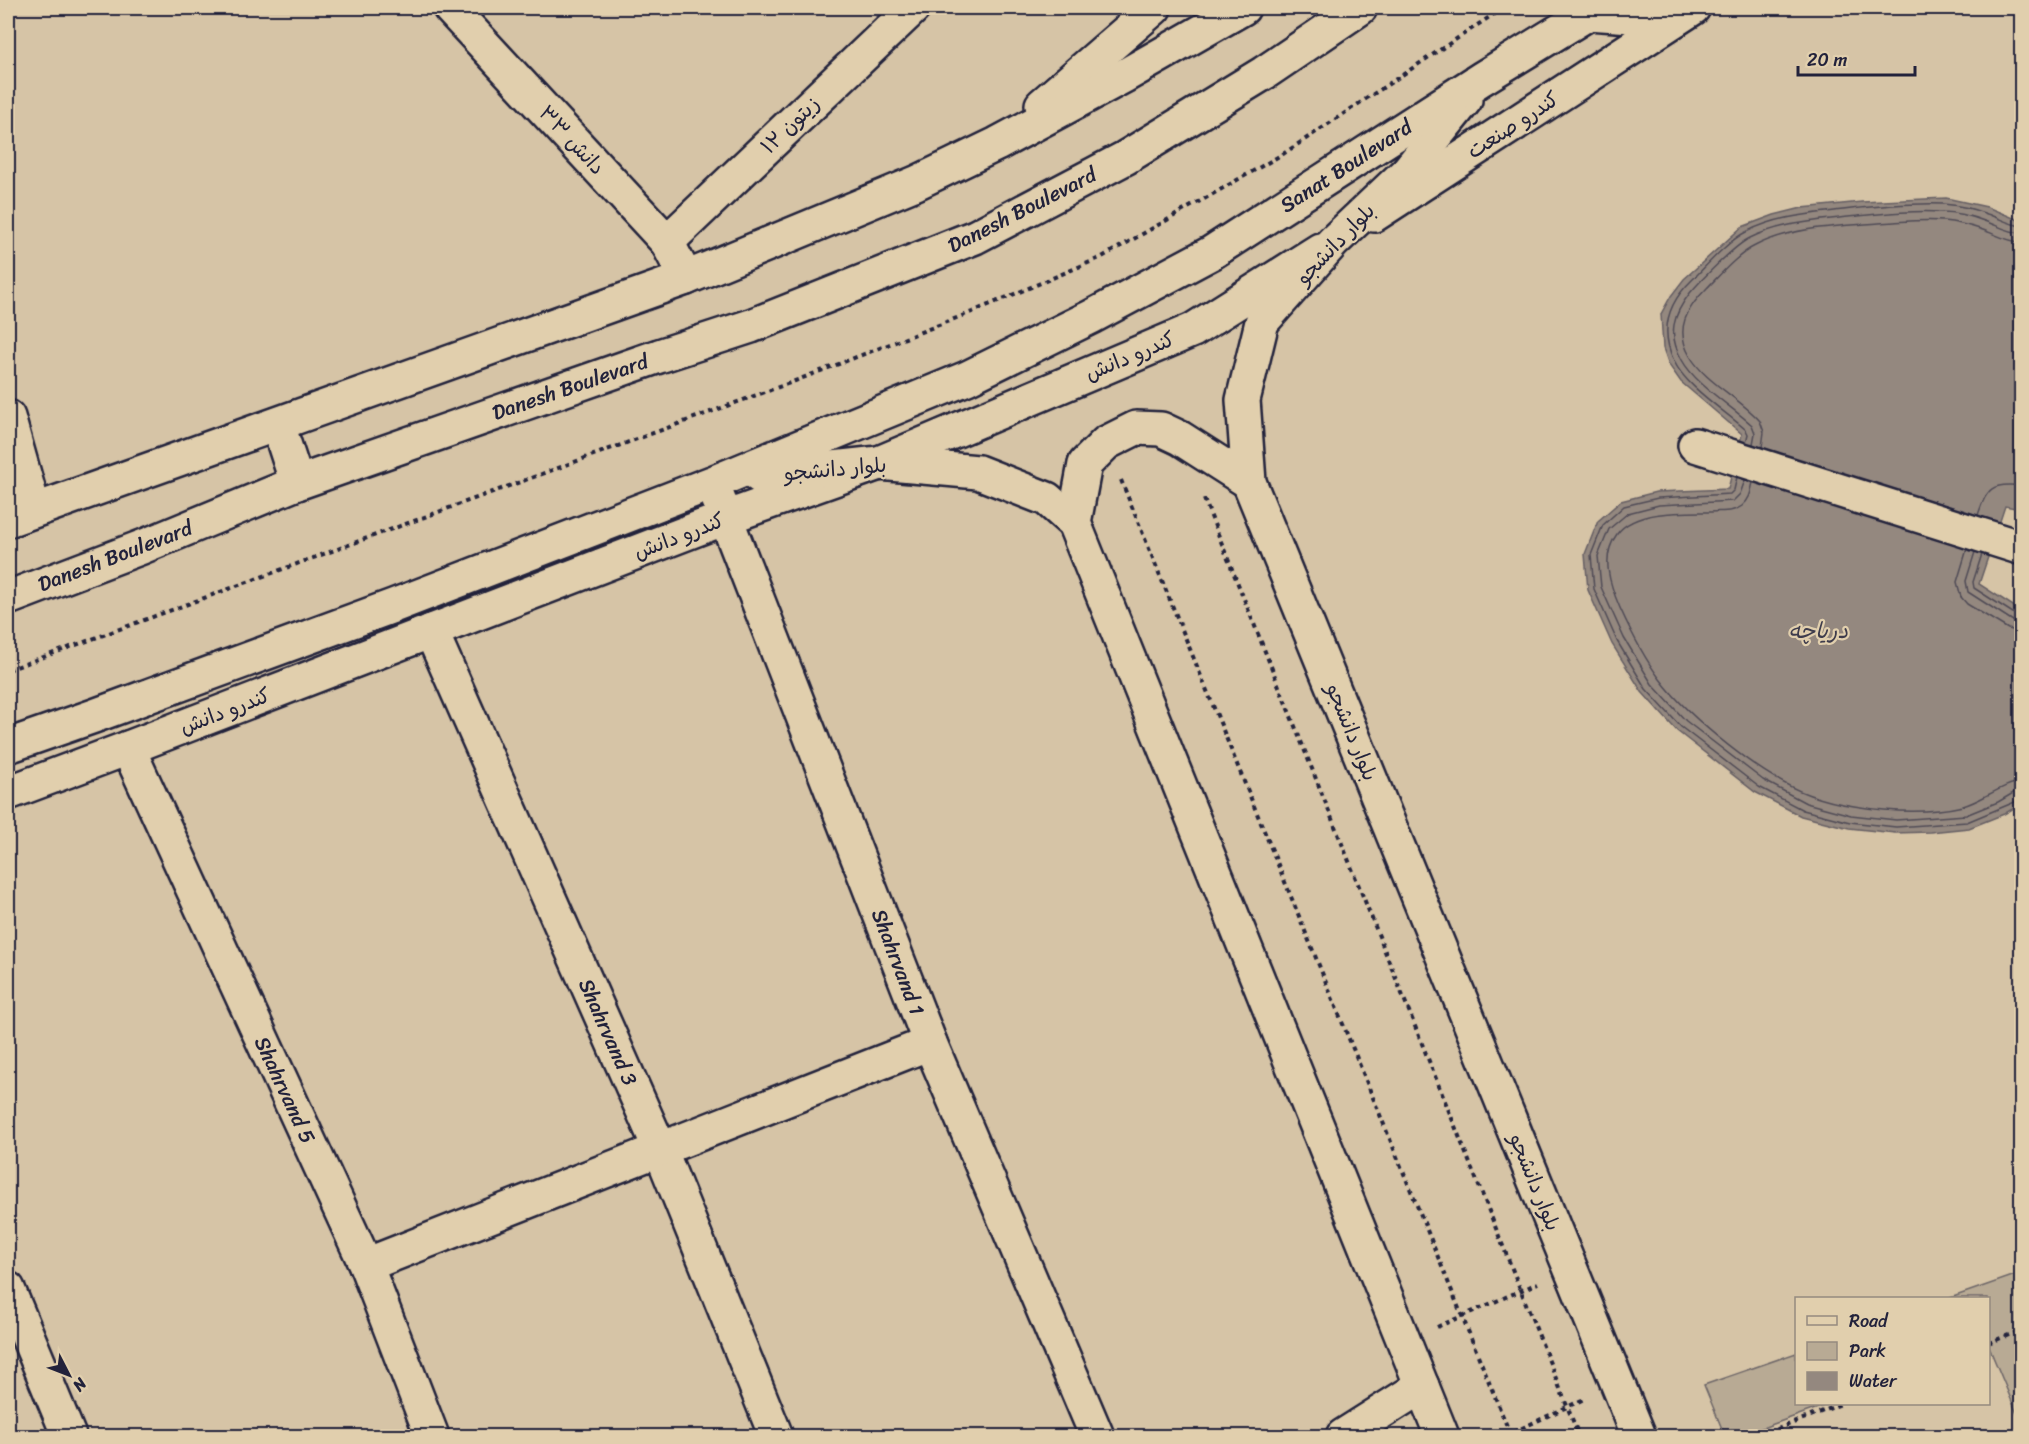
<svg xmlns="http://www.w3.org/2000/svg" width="2029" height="1444" font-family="Sriracha,'Playpen Sans Arabic',sans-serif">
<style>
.green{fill:#b8aa94;stroke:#6d6668;stroke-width:1.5}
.water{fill:#94887f;stroke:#665f64;stroke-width:1.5}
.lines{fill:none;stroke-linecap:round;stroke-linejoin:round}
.shore{stroke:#504b56;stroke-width:1.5}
.minor-casing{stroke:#22223b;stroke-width:38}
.major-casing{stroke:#22223b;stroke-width:38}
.path{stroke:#22223b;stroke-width:4;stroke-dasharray:4.5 4.5;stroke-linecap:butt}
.minor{stroke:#e1cfad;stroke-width:33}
.major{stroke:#e1cfad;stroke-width:33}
.labels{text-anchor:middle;stroke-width:4.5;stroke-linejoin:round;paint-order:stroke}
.street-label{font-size:21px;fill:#22223b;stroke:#e1cfad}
.water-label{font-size:22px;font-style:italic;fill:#3e3c4c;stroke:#e1cfad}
</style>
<rect width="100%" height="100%" fill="#d6c4a6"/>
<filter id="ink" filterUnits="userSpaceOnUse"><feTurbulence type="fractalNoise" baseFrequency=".0167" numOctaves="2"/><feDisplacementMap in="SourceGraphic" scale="12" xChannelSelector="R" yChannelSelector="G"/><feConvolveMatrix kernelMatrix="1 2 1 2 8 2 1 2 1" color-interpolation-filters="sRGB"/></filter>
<g filter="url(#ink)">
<!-- green -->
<g class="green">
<polygon points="2021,1273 2022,1273 2021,1423 1989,1347 1988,1298 1950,1298"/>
<polygon points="1796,1353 1796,1404 1829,1404 1740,1436 1725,1436 1704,1385"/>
</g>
<!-- water -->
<polygon class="water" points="1946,198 1987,207 2021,221 2021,509 2005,506 1979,584 2021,611 2021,804 2004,814 1969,828 1930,832 1895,833 1849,828 1801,816 1755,792 1677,731 1642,692 1612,644 1588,590 1585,554 1598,521 1621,501 1656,492 1728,489 1742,434 1681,382 1669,365 1663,348 1661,314 1671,296 1684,279 1742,227 1774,215 1802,208 1862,202"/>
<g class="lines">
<!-- shore -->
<g class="shore">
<path d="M 1746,442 L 1748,434 L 1746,430 C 1725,411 1685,386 1674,361 C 1659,329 1668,303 1692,280 C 1706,266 1729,240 1746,232 C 1777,216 1810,214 1843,210 C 1876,206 1910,203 1943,204 C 1957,205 1974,209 1987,214 C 1999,218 2010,225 2022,226"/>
<path d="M 1753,444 L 1755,433 L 1752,425 C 1731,406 1695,384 1682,360 C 1667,334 1673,315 1690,293 C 1701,280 1735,245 1750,238 C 1781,223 1814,221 1848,217 C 1879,214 1911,210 1943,212 C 1957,212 1974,217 1987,222 C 1998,226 2010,233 2022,233"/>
<path d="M 1762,447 L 1764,432 L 1760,421 C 1740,398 1705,382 1690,356 C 1674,329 1687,308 1707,288 C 1720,275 1738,254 1755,246 C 1792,227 1838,226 1879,223 C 1900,222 1922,219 1943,221 C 1956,222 1971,226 1983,230 C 1995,234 2008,242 2022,242"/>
<polyline points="1737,477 1734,490 1730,494 1658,498 1624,506 1603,525 1591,555 1594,589 1617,641 1646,689 1681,727 1759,787 1803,810 1850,822 1896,827 1967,822 2022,799"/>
<polyline points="1745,480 1740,494 1733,501 1659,505 1628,513 1609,529 1598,556 1601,587 1624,638 1652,684 1686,721 1763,780 1806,803 1851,815 1896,820 1966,815 1998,802 2015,792 2022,791"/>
<path d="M 1753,482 C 1751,491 1750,500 1742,506 C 1733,513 1721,511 1711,512 C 1684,512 1634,510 1617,534 C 1600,557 1610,585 1620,608 C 1631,632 1644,658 1660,679 C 1690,719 1763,778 1810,795 C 1824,800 1840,804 1854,806 C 1889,812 1928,814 1963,806 C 1982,801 2003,783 2022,782"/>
<path d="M 1978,515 C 1987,488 1992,482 2022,486"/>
<polyline points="1967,549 1957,582 1961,597 1967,604 2008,629 2022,632"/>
<polyline points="1975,552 1966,581 1968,592 2013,621 2022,623"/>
<polyline points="1982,554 1973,582 1974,588 2016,615 2022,616"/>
</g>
<!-- minor casing -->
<g class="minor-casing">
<g id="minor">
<polyline points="450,8 667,242 686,278"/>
<polyline points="1588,13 1675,19"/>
<polyline points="1042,105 1154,8"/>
<polyline points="1374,215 1693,8"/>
<polyline points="667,242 913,8"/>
<polyline points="8,417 34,510"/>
<polyline points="278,425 297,483"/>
<polyline points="1695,445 2022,548"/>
<polyline points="718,498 930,1043 1097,1436"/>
<polyline points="8,520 686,278 916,183 997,144 1124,76 1243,8"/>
<polyline points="431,631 660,1149 776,1436"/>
<polyline points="128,748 366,1265 432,1436"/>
<polyline points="8,793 128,748 725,518 879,463 1193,330 1320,250"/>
<polyline points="366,1265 930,1043"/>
<polyline points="8,1289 69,1436"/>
<polyline points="1343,1436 1422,1386"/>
</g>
</g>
<!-- major casing -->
<g class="major-casing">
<g id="major">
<polyline points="1465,100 1407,172 1333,242 1262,322 1243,400 1249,482 1639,1436"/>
<polyline points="759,476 879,463 978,472 1047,499 1074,523 1442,1436"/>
<polyline points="1074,523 1085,464 1106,443 1136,428 1161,429 1180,438 1249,482"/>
<polyline points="8,598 142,547 297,483 659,356 751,326 975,237 1125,158 1264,73 1360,8"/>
<polyline points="8,746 94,716 393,606 712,483 967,378 1091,317 1211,253 1481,79 1597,8"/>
</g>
</g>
<!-- path -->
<g class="path">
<polyline points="1121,480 1511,1436"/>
<polyline points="1204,499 1579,1436"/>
<polyline points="8,670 795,381 972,312 1102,257 1283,154 1503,8"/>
<polyline points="1437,1327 1538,1283"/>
<polyline points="1988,1343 2022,1330"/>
<polyline points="1505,1436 1584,1399"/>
<polyline points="1760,1436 1841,1404"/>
</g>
<!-- minor -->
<use href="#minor" class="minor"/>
<!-- major -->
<use href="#major" class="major"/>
</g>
</g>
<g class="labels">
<!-- street labels -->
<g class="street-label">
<text transform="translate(790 125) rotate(-44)" y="7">زیتون ۱۲</text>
<text transform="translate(1513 125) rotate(-33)" y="7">کندرو صنعت</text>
<text transform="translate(572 140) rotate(47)" y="7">دانش ۳۳</text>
<text transform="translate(1346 166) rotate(-33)" y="7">Sanat Boulevard</text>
<text transform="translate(1022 210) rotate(-27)" y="7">Danesh Boulevard</text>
<text transform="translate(1335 244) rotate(-46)" y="7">بلوار دانشجو</text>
<text transform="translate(1130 356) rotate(-23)" y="7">کندرو دانش</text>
<text transform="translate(570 387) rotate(-19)" y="7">Danesh Boulevard</text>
<text transform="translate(835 469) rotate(-5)" y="7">بلوار دانشجو</text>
<text transform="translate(679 536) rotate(-21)" y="7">کندرو دانش</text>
<text transform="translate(115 556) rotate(-21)" y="7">Danesh Boulevard</text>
<text transform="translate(225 711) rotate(-21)" y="7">کندرو دانش</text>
<text transform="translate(1352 732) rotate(68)" y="7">بلوار دانشجو</text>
<text transform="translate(898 962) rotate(69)" y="7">Shahrvand 1</text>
<text transform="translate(608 1032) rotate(66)" y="7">Shahrvand 3</text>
<text transform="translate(285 1090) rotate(65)" y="7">Shahrvand 5</text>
<text transform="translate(1535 1182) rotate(68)" y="7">بلوار دانشجو</text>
</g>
<!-- water labels -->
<g class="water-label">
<text x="1818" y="638">دریاچه</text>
</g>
</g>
<!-- margin -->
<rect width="2029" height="1444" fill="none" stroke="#e1cfad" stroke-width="30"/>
<rect x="15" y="15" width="1999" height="1414" fill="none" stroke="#22223b" stroke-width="2" filter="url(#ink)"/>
<!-- legend -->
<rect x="1795" y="1297" width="195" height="108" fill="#e1cfad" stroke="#958a7f" stroke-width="1.5"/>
<rect x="1807" y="1316" width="30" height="9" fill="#e1cfad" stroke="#958a7f" stroke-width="1.5"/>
<text x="1849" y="1327" font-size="18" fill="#22223b">Road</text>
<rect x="1807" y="1342" width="30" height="18" fill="#b8aa94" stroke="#958a7f" stroke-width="1.5"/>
<text x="1849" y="1357" font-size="18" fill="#22223b">Park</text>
<rect x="1807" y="1372" width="30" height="18" fill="#94887f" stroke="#958a7f" stroke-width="1.5"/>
<text x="1849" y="1387" font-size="18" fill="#22223b">Water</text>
<!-- north arrow -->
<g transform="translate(69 1375) rotate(132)" stroke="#e1cfad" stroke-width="4.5" paint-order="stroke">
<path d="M0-4.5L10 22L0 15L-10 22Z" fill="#22223b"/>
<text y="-9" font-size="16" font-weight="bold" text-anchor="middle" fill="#22223b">N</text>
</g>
<!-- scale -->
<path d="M1798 66v9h117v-9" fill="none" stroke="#22223b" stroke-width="3"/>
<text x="1807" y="66" font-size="18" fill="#22223b" stroke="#e1cfad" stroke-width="4.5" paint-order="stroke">20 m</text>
</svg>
